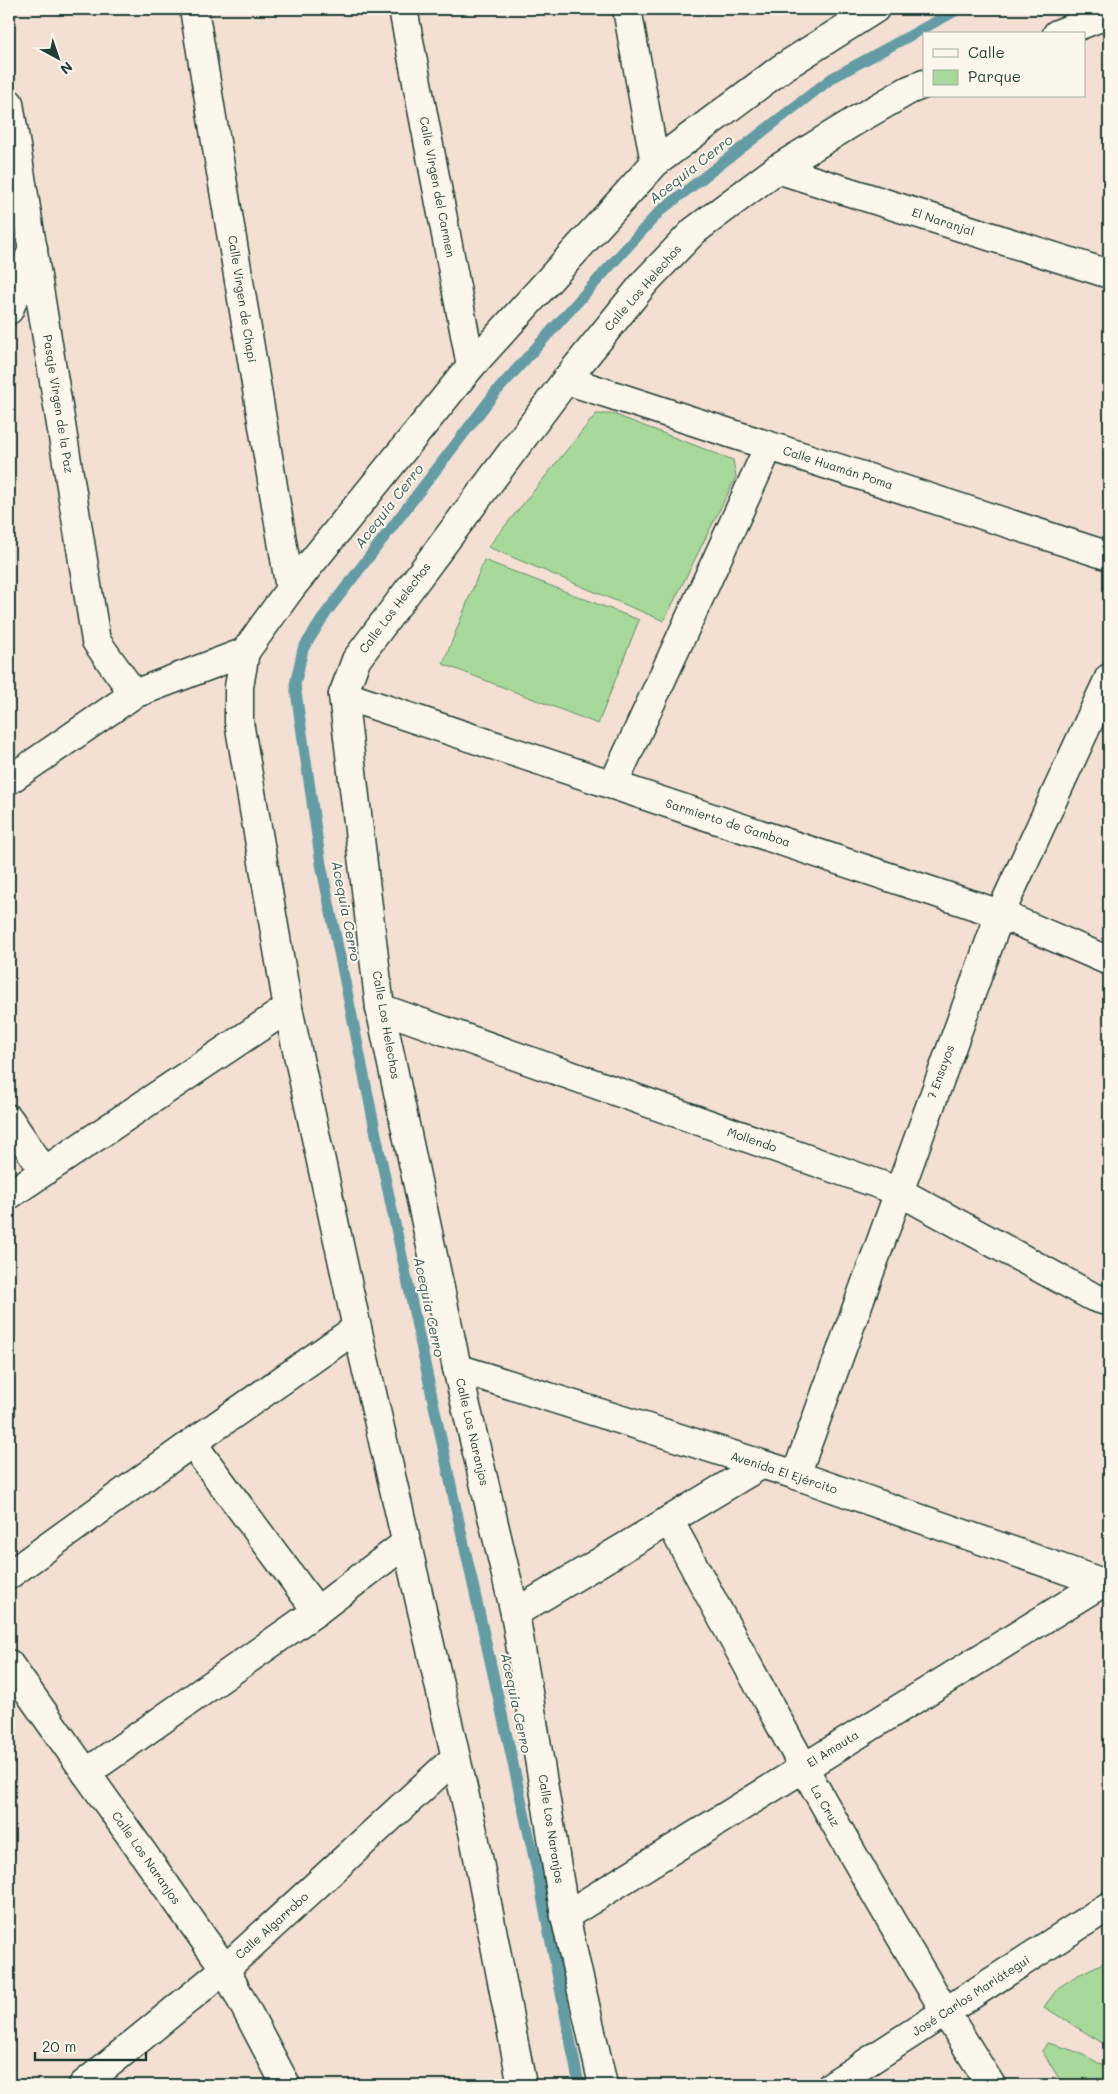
<svg xmlns="http://www.w3.org/2000/svg" width="1118" height="2094" font-family="Mali,sans-serif">
<style>
.green{fill:#a6d99a;stroke:#628b67}
.lines{fill:none;stroke-linecap:round;stroke-linejoin:round}
.stream{stroke:#639ca5;stroke-width:11}
.street-casing{stroke:#1f3d34;stroke-width:31}
.street{stroke:#fbf7ec;stroke-width:28}
.labels{text-anchor:middle;stroke-width:4;stroke-linejoin:round;paint-order:stroke}
.street-label{font-size:12px;fill:#1f3d34;stroke:#fbf7ec}
.water-label{font-size:14px;font-style:italic;fill:#365d5a;stroke:#fbf7ec}
</style>
<rect width="100%" height="100%" fill="#f4e0d3"/>
<filter id="ink" filterUnits="userSpaceOnUse"><feTurbulence type="fractalNoise" baseFrequency=".02" numOctaves="2"/><feDisplacementMap in="SourceGraphic" scale="10" xChannelSelector="R" yChannelSelector="G"/><feConvolveMatrix kernelMatrix="1 2 1 2 8 2 1 2 1" color-interpolation-filters="sRGB"/></filter>
<g filter="url(#ink)">
<!-- green -->
<g class="green">
<polygon points="596,414 613,414 733,460 736,477 664,621 488,547"/>
<polygon points="484,560 639,620 598,724 443,664"/>
<polygon points="1109,1960 1109,2047 1044,2007 1058,1988 1076,1976"/>
<path d="M 1047,2043 C 1070,2048 1091,2057 1109,2070 L 1109,2085 L 1063,2085 L 1042,2051 Z"/>
</g>
<g class="lines">
<!-- stream -->
<polyline class="stream" points="579,2085 537,1871 457,1513 379,1149 321,864 295,685 303,649 326,613 495,393 660,211 832,78 959,9"/>
<!-- street casing -->
<g class="street-casing">
<g id="street">
<polyline points="194,9 290,589"/>
<polyline points="403,9 471,366"/>
<polyline points="627,9 655,163"/>
<polyline points="1057,34 1109,14"/>
<polyline points="9,103 96,641 134,694"/>
<polyline points="777,169 1109,274"/>
<polyline points="9,310 33,248"/>
<polyline points="566,380 1109,556"/>
<polyline points="343,695 1000,914 1109,961"/>
<polyline points="9,780 134,694 245,652"/>
<polyline points="613,785 769,446"/>
<polyline points="380,1008 898,1191 1093,1297 1109,1302"/>
<polyline points="9,1119 44,1171"/>
<polyline points="9,1195 288,1008"/>
<polyline points="457,1368 796,1475 1109,1585"/>
<polyline points="192,1443 317,1611"/>
<polyline points="796,1475 1000,914 1109,678"/>
<path d="M 669,1520 C 772,1711 875,1902 991,2085"/>
<polyline points="9,1575 192,1443 357,1328"/>
<polyline points="515,1613 761,1465"/>
<polyline points="9,1664 225,1969 286,2085"/>
<polyline points="86,1773 317,1611 406,1543"/>
<polyline points="565,1916 1102,1583"/>
<polyline points="83,2085 225,1969 455,1758"/>
<polyline points="522,2085 474,1836 357,1328 288,1008 239,722 239,687 245,652 290,589 471,366 655,163 782,68 875,9"/>
<polyline points="603,2085 565,1916 515,1613 457,1368 380,1008 343,695 356,660 566,380 646,281 694,231 777,169 855,121 909,90 924,84"/>
<polyline points="832,2085 1109,1906"/>
</g>
</g>
<!-- street -->
<use href="#street" class="street"/>
</g>
</g>
<g class="labels">
<!-- street labels -->
<g class="street-label">
<text transform="translate(437 187) rotate(79)" y="4">Calle Virgen del Carmen</text>
<text transform="translate(943 222) rotate(18)" y="4">El Naranjal</text>
<text transform="translate(643 288) rotate(-49)" y="4">Calle Los Helechos</text>
<text transform="translate(242 299) rotate(81)" y="4">Calle Virgen de Chapi</text>
<text transform="translate(58 404) rotate(81)" y="4">Pasaje Virgen de la Paz</text>
<text transform="translate(838 468) rotate(18)" y="4">Calle Huamán Poma</text>
<text transform="translate(395 608) rotate(-53)" y="4">Calle Los Helechos</text>
<text transform="translate(728 823) rotate(18)" y="4">Sarmierto de Gamboa</text>
<text transform="translate(386 1025) rotate(80)" y="4">Calle Los Helechos</text>
<text transform="translate(941 1072) rotate(-70)" y="4">7 Ensayos</text>
<text transform="translate(752 1140) rotate(19)" y="4">Mollendo</text>
<text transform="translate(472 1432) rotate(77)" y="4">Calle Los Naranjos</text>
<text transform="translate(784 1473) rotate(18)" y="4">Avenida El Ejército</text>
<text transform="translate(833 1749) rotate(-32)" y="4">El Amauta</text>
<text transform="translate(825 1806) rotate(60)" y="4">La Cruz</text>
<text transform="translate(551 1829) rotate(81)" y="4">Calle Los Naranjos</text>
<text transform="translate(146 1858) rotate(55)" y="4">Calle Los Naranjos</text>
<text transform="translate(272 1926) rotate(-42)" y="4">Calle Algarrobo</text>
<text transform="translate(971 1996) rotate(-33)" y="4">José Carlos Mariátegui</text>
</g>
<!-- water labels -->
<g class="water-label">
<text transform="translate(691 169) rotate(-38)" y="5">Acequia Cerro</text>
<text transform="translate(389 506) rotate(-52)" y="5">Acequia Cerro</text>
<text transform="translate(346 911) rotate(79)" y="5">Acequia Cerro</text>
<text transform="translate(429 1307) rotate(78)" y="5">Acequia Cerro</text>
<text transform="translate(516 1703) rotate(78)" y="5">Acequia Cerro</text>
</g>
</g>
<!-- margin -->
<rect width="1118" height="2094" fill="none" stroke="#fbf7ec" stroke-width="30"/>
<rect x="15" y="15" width="1088" height="2064" fill="none" stroke="#1f3d34" stroke-width="2" filter="url(#ink)"/>
<!-- legend -->
<rect x="923" y="32" width="162" height="65" fill="#fbf7ec" stroke="#a3ada2"/>
<rect x="933" y="49" width="25" height="8" fill="#fbf7ec" stroke="#a3ada2"/>
<text x="968" y="58" font-size="15" fill="#1f3d34">Calle</text>
<rect x="933" y="70" width="25" height="15" fill="#a6d99a" stroke="#a3ada2"/>
<text x="968" y="82" font-size="15" fill="#1f3d34">Parque</text>
<!-- north arrow -->
<g transform="translate(58 58) rotate(140)" stroke="#fbf7ec" stroke-width="4" paint-order="stroke">
<path d="M0-4L9 19L0 12L-9 19Z" fill="#1f3d34"/>
<text y="-8" font-size="14" font-weight="bold" text-anchor="middle" fill="#1f3d34">N</text>
</g>
<!-- scale -->
<path d="M35 2052v8h111v-8" fill="none" stroke="#1f3d34" stroke-width="2.5"/>
<text x="42" y="2052" font-size="15" fill="#1f3d34" stroke="#fbf7ec" stroke-width="4" paint-order="stroke">20 m</text>
</svg>
